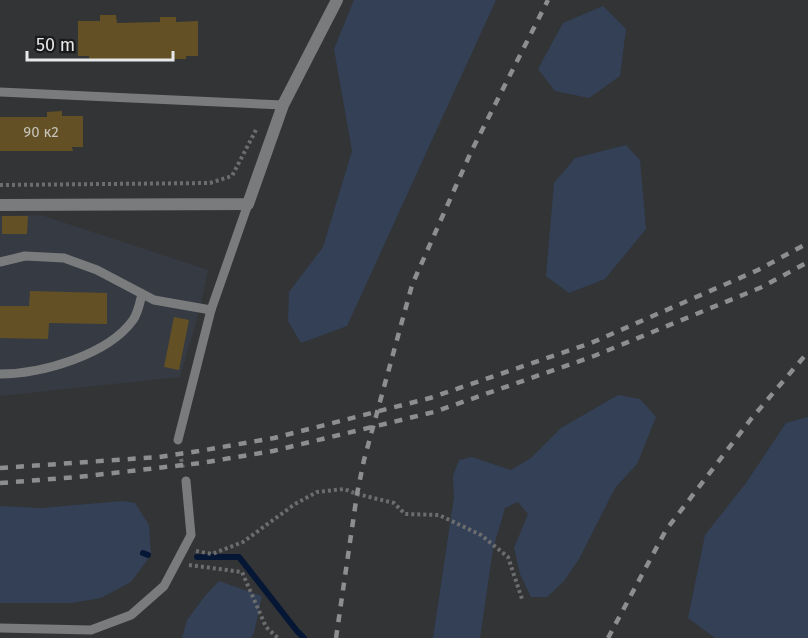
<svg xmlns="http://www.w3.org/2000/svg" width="808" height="638" font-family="'Fira Sans',sans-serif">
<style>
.built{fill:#363b43}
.green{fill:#334056}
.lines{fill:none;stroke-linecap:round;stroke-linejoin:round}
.stream{stroke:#061635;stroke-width:6}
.building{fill:#635125}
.path{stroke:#6b6d6e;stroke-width:4;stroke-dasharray:3 3;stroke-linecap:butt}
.service{stroke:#7a7b7d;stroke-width:9}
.minor{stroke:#7a7b7d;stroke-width:12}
.rail{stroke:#8c8e8f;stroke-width:4.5;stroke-dasharray:8 8;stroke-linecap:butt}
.labels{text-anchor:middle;stroke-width:6;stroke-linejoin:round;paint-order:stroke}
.number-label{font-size:15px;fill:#c6c2b8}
</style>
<rect width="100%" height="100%" fill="#323436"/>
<!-- built -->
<polygon class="built" points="41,215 208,270 200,308 180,377 0,396 0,216"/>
<!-- green -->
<g class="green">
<polygon points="354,0 496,0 347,326 301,343 288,321 289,292 323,247 352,151 334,49"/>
<polygon points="603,6 626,29 620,76 589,98 555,91 538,69 563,23"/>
<polygon points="626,145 640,160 646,229 605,279 569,293 546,276 554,183 575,158"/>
<polygon points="618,395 640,399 656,417 637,464 615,488 579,559 564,581 547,597 531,597 520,574 514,548 528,514 518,502 505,508 493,549 480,638 433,638 454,497 453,476 459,460 472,457 511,470 531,458 561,428"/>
<polygon points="808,417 808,638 715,638 688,618 705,535 746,483 786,423"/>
<polygon points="123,501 135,503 149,525 151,555 131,582 101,598 71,603 0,603 0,506 41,508"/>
<polygon points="219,581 262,596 254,633 251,638 182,638 187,620 205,596"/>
</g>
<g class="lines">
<!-- stream -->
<g class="stream">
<polyline points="143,553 148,555"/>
<polyline points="197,557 239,557 297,631 304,638"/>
</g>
</g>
<!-- building -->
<g class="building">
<polygon points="100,15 116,15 117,23 160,22 160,17 176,17 176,22 198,21 198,56 186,56 186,59 89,60 89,56 78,56 78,21 100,21"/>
<polygon points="62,111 62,116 83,116 83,147 72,147 73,151 0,151 0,117 47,117 47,112"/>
<polygon points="2,216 28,216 27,234 2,234"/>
<polygon points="30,291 107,293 107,324 49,323 48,339 0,338 0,306 29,306"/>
<polygon points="174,317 189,320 179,370 164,367"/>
</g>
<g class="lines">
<!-- path -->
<g class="path">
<polyline points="0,185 210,183 232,176 257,128"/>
<polyline points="180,453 183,469"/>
<polyline points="196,551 212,554 243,542 295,504 317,492 344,489 357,494 394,503 405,514 439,515 481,535 508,557 522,599"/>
<polyline points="189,565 242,572 266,627 278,638"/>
</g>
<!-- service -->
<g class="service">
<polyline points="0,92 283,105"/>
<polyline points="0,262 25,256 64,258 97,270 154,300 211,310"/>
<path d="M 0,374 C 41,374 108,355 133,320 C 138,313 140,302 142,294"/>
<polyline points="178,440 211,310 248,204"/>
<polyline points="0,628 91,630 131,615 164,586 191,535 186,481"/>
</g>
<!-- minor -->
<polyline class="minor" points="0,205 248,204 283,105 337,0"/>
<!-- rail -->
<g class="rail">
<polyline points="0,468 159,457 199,451 274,438 430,398 591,343 758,270 808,243"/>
<polyline points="0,483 78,477 201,463 273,451 434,412 594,356 762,287 808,262"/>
<polyline points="336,638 357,494 364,460 412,285 471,152 548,0"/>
<polyline points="608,638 666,530 751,419 808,352"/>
</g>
</g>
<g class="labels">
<!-- number labels -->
<g class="number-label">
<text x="41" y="137">90 к2</text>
</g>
</g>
<!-- scale -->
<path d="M27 51v9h146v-9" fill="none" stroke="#e7e8e9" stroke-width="3"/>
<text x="36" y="51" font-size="18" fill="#e7e8e9" stroke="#1b1b1c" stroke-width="4.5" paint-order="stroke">50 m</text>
</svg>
